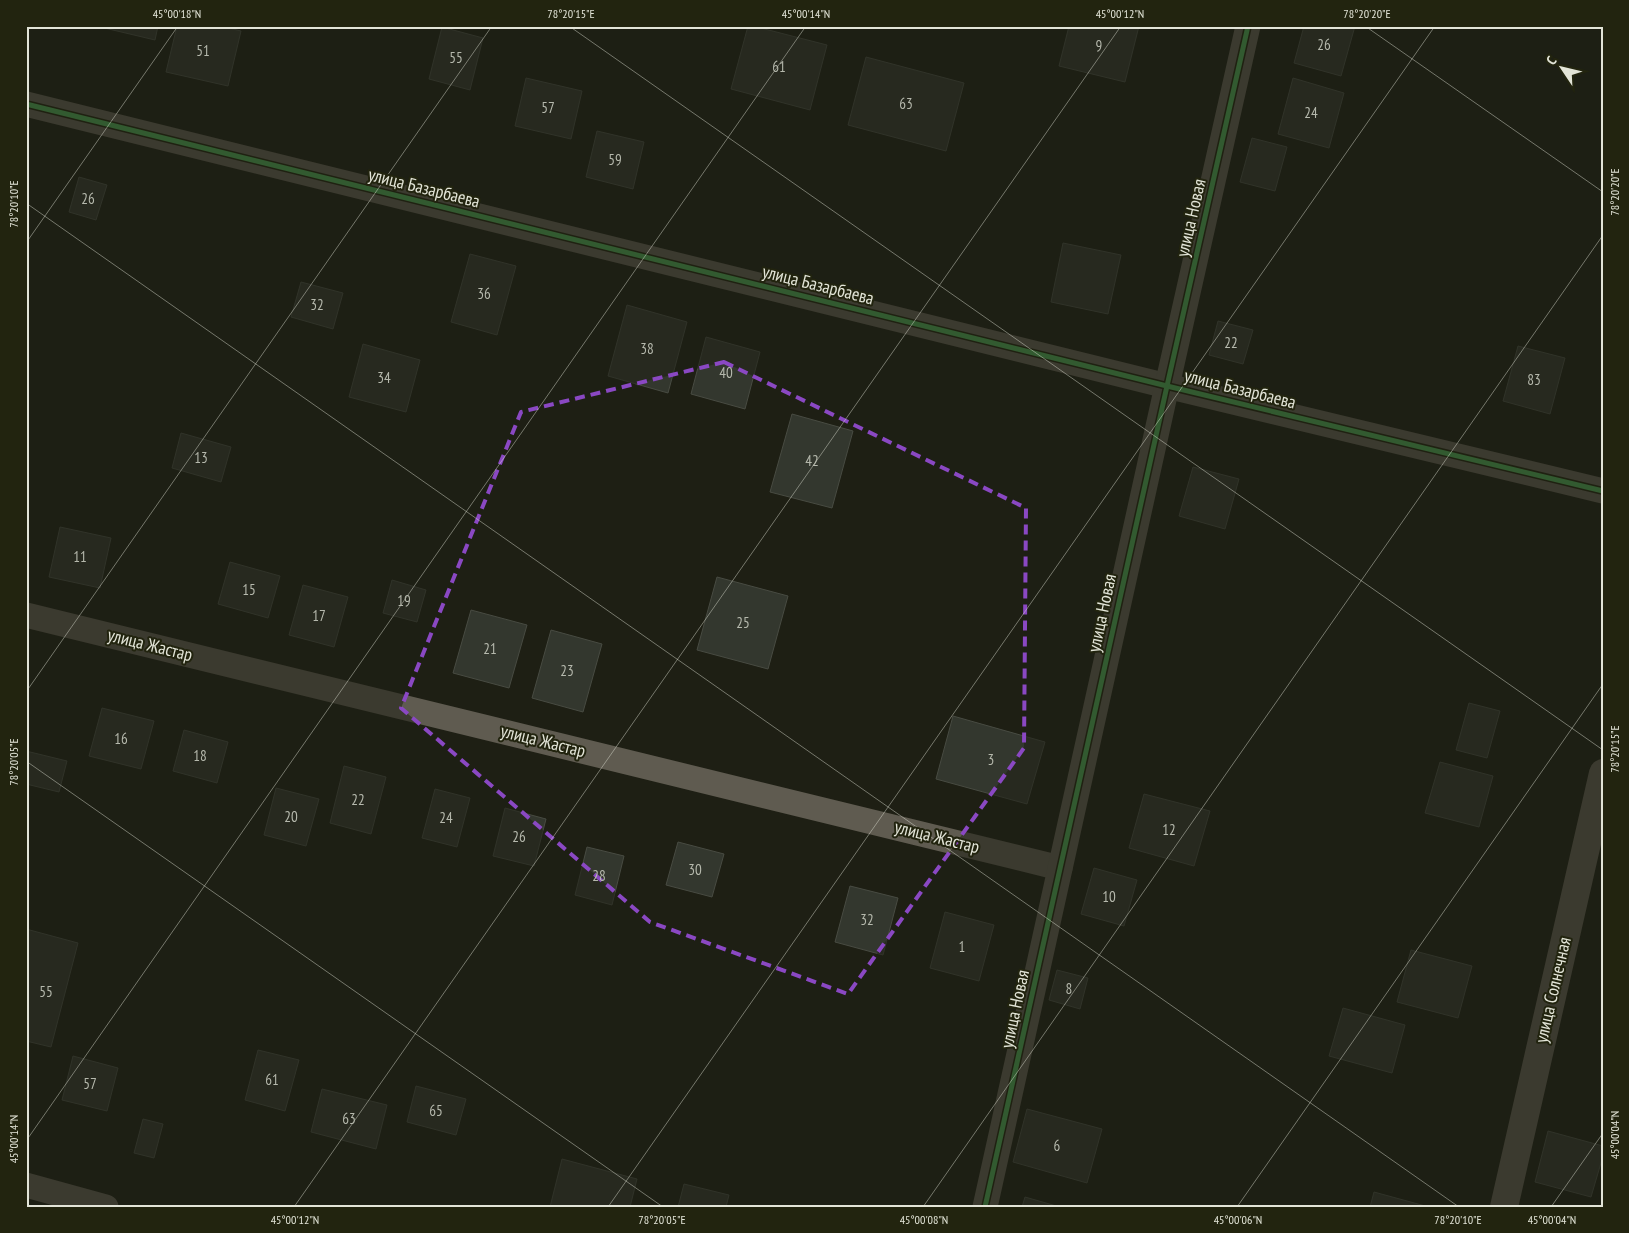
<svg xmlns="http://www.w3.org/2000/svg" width="1629" height="1233" font-family="'PT Sans Narrow',sans-serif">
<style>
.building{fill:#33372e;stroke:#484b42}
.lines{fill:none;stroke-linecap:round;stroke-linejoin:round}
.minor{stroke:#5f5b50;stroke-width:25}
.tertiary{stroke:#5f5b50;stroke-width:28}
.cycleway-casing{stroke:#22240f;stroke-width:8}
.cycleway{stroke:#4ca352;stroke-width:5}
.marked{fill:none;stroke:#8a48c3;stroke-width:4;stroke-dasharray:10 6;stroke-linejoin:round}
.ticks{fill:none;stroke:#e2e4d7;stroke-width:1;stroke-opacity:0.45}
.labels{text-anchor:middle;stroke-width:4;stroke-linejoin:round;paint-order:stroke}
.number-label{font-size:15px;fill:#b6b9ad}
.street-label{font-size:18px;fill:#e2e4d7;stroke:#22240f}
.neatline{fill:none;stroke:#e2e4d7;stroke-width:2}
.ticks-label{font-size:12px;text-anchor:middle;fill:#e2e4d7}
</style>
<rect width="100%" height="100%" fill="#1e1f14"/>
<!-- building -->
<g class="building">
<polygon points="96,26 158,26 155,40"/>
<polygon points="177,26 221,26 241,31 228,86 166,72"/>
<polygon points="748,26 753,26 827,45 810,110 731,89"/>
<polygon points="1069,26 1139,26 1125,82 1059,66"/>
<polygon points="1304,26 1355,26 1341,76 1294,63"/>
<polygon points="442,27 483,38 470,90 429,79"/>
<polygon points="866,57 964,83 946,151 848,125"/>
<polygon points="526,78 582,91 571,139 515,126"/>
<polygon points="1293,78 1344,93 1329,148 1278,134"/>
<polygon points="597,131 644,142 633,189 586,177"/>
<polygon points="1252,138 1287,147 1275,191 1240,182"/>
<polygon points="79,177 107,185 96,220 69,212"/>
<polygon points="1063,243 1121,255 1108,314 1051,302"/>
<polygon points="470,254 516,266 497,335 451,322"/>
<polygon points="301,282 343,293 333,329 291,317"/>
<polygon points="627,305 687,322 668,393 608,376"/>
<polygon points="1218,321 1253,330 1243,364 1209,355"/>
<polygon points="706,337 760,352 745,409 691,394"/>
<polygon points="363,344 420,360 406,412 349,397"/>
<polygon points="1518,346 1565,358 1550,414 1503,401"/>
<polygon points="792,414 853,431 832,508 770,492"/>
<polygon points="181,433 231,447 221,482 172,468"/>
<polygon points="1193,467 1239,479 1225,529 1179,516"/>
<polygon points="60,527 111,538 100,588 49,577"/>
<polygon points="230,562 280,576 268,618 218,604"/>
<polygon points="717,577 788,596 768,669 697,650"/>
<polygon points="392,580 426,590 417,622 383,613"/>
<polygon points="303,585 348,597 334,647 289,635"/>
<polygon points="471,610 527,625 509,688 453,673"/>
<polygon points="551,630 602,644 583,712 532,698"/>
<polygon points="1469,703 1500,711 1487,758 1456,750"/>
<polygon points="102,708 154,721 141,769 89,756"/>
<polygon points="953,716 1045,742 1027,804 936,779"/>
<polygon points="184,730 228,742 217,783 173,771"/>
<polygon points="26,751 67,761 59,792 26,784"/>
<polygon points="1440,762 1493,776 1479,827 1425,813"/>
<polygon points="344,766 386,777 371,834 330,823"/>
<polygon points="276,788 319,799 306,846 264,835"/>
<polygon points="435,789 470,798 457,847 422,838"/>
<polygon points="1144,794 1210,811 1194,866 1129,848"/>
<polygon points="505,808 546,819 534,866 493,856"/>
<polygon points="678,842 724,854 712,897 666,885"/>
<polygon points="587,847 624,856 612,905 575,895"/>
<polygon points="1094,868 1137,880 1124,926 1081,914"/>
<polygon points="850,886 898,898 883,955 835,942"/>
<polygon points="945,912 994,925 979,981 930,968"/>
<polygon points="26,929 78,943 51,1047 26,1041"/>
<polygon points="1411,950 1472,966 1458,1018 1397,1002"/>
<polygon points="1057,970 1088,978 1080,1009 1049,1000"/>
<polygon points="1343,1008 1405,1025 1392,1073 1329,1056"/>
<polygon points="258,1050 299,1060 285,1111 245,1100"/>
<polygon points="73,1056 118,1068 107,1111 62,1100"/>
<polygon points="416,1086 466,1099 456,1135 407,1122"/>
<polygon points="322,1089 387,1105 376,1149 311,1132"/>
<polygon points="1027,1109 1102,1129 1087,1183 1013,1162"/>
<polygon points="143,1119 163,1124 154,1158 134,1153"/>
<polygon points="1548,1131 1603,1146 1603,1156 1591,1197 1535,1182"/>
<polygon points="562,1159 637,1179 630,1207 550,1207"/>
<polygon points="684,1184 729,1195 726,1207 678,1207"/>
<polygon points="1374,1192 1429,1207 1370,1207"/>
<polygon points="1025,1197 1060,1207 1022,1207"/>
</g>
<g class="lines">
<!-- minor -->
<g class="minor">
<polyline points="26,104 1167,386 1603,491"/>
<polyline points="26,615 1060,868"/>
<polyline points="26,1185 106,1207"/>
<polyline points="985,1207 1167,386 1248,26"/>
</g>
<!-- tertiary -->
<polyline class="tertiary" points="1504,1207 1603,773"/>
<!-- cycleway casing -->
<g class="cycleway-casing">
<g id="cycleway">
<polyline points="26,104 1167,386 1603,491"/>
<polyline points="985,1207 1167,386 1248,26"/>
</g>
</g>
<!-- cycleway -->
<use href="#cycleway" class="cycleway"/>
</g>
<!-- marked area -->
<path d="M0 0H1629V1233H0ZM 724,362 L 1026,508 L 1024,748 L 848,994 L 650,922 L 401,708 L 521,412 Z" fill="#1e1f14" fill-opacity=".55" fill-rule="evenodd"/>
<path class="marked" d="M 724,362 L 1026,508 L 1024,748 L 848,994 L 650,922 L 401,708 L 521,412 Z"/>
<!-- ticks -->
<path class="ticks" d="M 569,26 L 1603,750M 1365,26 L 1603,192M 26,203 L 1459,1207M 26,243 L 178,26M 26,692 L 492,26M 26,761 L 663,1207M 26,1141 L 806,26M 294,1207 L 1121,26M 608,1207 L 1435,26M 923,1207 L 1603,235M 1237,1207 L 1603,684M 1551,1207 L 1603,1133"/>
<g class="labels">
<!-- number labels -->
<g class="number-label">
<text x="1324" y="50">26</text>
<text x="1099" y="51">9</text>
<text x="203" y="56">51</text>
<text x="456" y="63">55</text>
<text x="779" y="72">61</text>
<text x="906" y="109">63</text>
<text x="548" y="113">57</text>
<text x="1311" y="118">24</text>
<text x="615" y="165">59</text>
<text x="88" y="204">26</text>
<text x="484" y="299">36</text>
<text x="317" y="310">32</text>
<text x="1231" y="348">22</text>
<text x="647" y="354">38</text>
<text x="726" y="378">40</text>
<text x="384" y="383">34</text>
<text x="1534" y="385">83</text>
<text x="201" y="463">13</text>
<text x="812" y="466">42</text>
<text x="80" y="562">11</text>
<text x="249" y="595">15</text>
<text x="404" y="606">19</text>
<text x="319" y="621">17</text>
<text x="743" y="628">25</text>
<text x="490" y="654">21</text>
<text x="567" y="676">23</text>
<text x="121" y="744">16</text>
<text x="200" y="761">18</text>
<text x="991" y="765">3</text>
<text x="358" y="805">22</text>
<text x="291" y="822">20</text>
<text x="446" y="823">24</text>
<text x="1169" y="835">12</text>
<text x="519" y="842">26</text>
<text x="695" y="875">30</text>
<text x="599" y="881">28</text>
<text x="1109" y="902">10</text>
<text x="867" y="925">32</text>
<text x="962" y="952">1</text>
<text x="1069" y="994">8</text>
<text x="46" y="997">55</text>
<text x="272" y="1085">61</text>
<text x="90" y="1089">57</text>
<text x="436" y="1116">65</text>
<text x="349" y="1124">63</text>
<text x="1057" y="1151">6</text>
</g>
<!-- street labels -->
<g class="street-label">
<text transform="translate(424 188) rotate(14)" y="6">улица Базарбаева</text>
<text transform="translate(1191 218) rotate(-77)" y="6">улица Новая</text>
<text transform="translate(818 285) rotate(14)" y="6">улица Базарбаева</text>
<text transform="translate(1240 389) rotate(14)" y="6">улица Базарбаева</text>
<text transform="translate(1102 613) rotate(-78)" y="6">улица Новая</text>
<text transform="translate(150 645) rotate(14)" y="6">улица Жастар</text>
<text transform="translate(543 741) rotate(14)" y="6">улица Жастар</text>
<text transform="translate(937 837) rotate(14)" y="6">улица Жастар</text>
<text transform="translate(1553 990) rotate(-77)" y="6">улица Солнечная</text>
<text transform="translate(1015 1009) rotate(-78)" y="6">улица Новая</text>
</g>
</g>
<!-- border -->
<rect width="1629" height="1233" fill="none" stroke="#22240f" stroke-width="55"/>
<!-- north arrow -->
<g transform="translate(1562 68) rotate(305)" stroke="#22240f" stroke-width="4" paint-order="stroke">
<path d="M0-4L9 19L0 12L-9 19Z" fill="#e2e4d7"/>
<text y="-8" font-size="14" font-weight="bold" text-anchor="middle" fill="#e2e4d7">С</text>
</g>
<rect x="28" y="28" width="1574" height="1178" class="neatline"/>
<g class="ticks-label">
<text x="177" y="18">45°00'18"N</text>
<text x="571" y="18">78°20'15"E</text>
<text x="806" y="18">45°00'14"N</text>
<text x="1120" y="18">45°00'12"N</text>
<text x="1367" y="18">78°20'20"E</text>
<text transform="translate(1615 192) rotate(-90)" y="4">78°20'20"E</text>
<text transform="translate(14 204) rotate(-90)" y="4">78°20'10"E</text>
<text transform="translate(1615 749) rotate(-90)" y="4">78°20'15"E</text>
<text transform="translate(14 762) rotate(-90)" y="4">78°20'05"E</text>
<text transform="translate(1615 1135) rotate(-90)" y="4">45°00'04"N</text>
<text transform="translate(14 1139) rotate(-90)" y="4">45°00'14"N</text>
<text x="295" y="1224">45°00'12"N</text>
<text x="662" y="1224">78°20'05"E</text>
<text x="924" y="1224">45°00'08"N</text>
<text x="1238" y="1224">45°00'06"N</text>
<text x="1458" y="1224">78°20'10"E</text>
<text x="1552" y="1224">45°00'04"N</text>
</g>
</svg>
